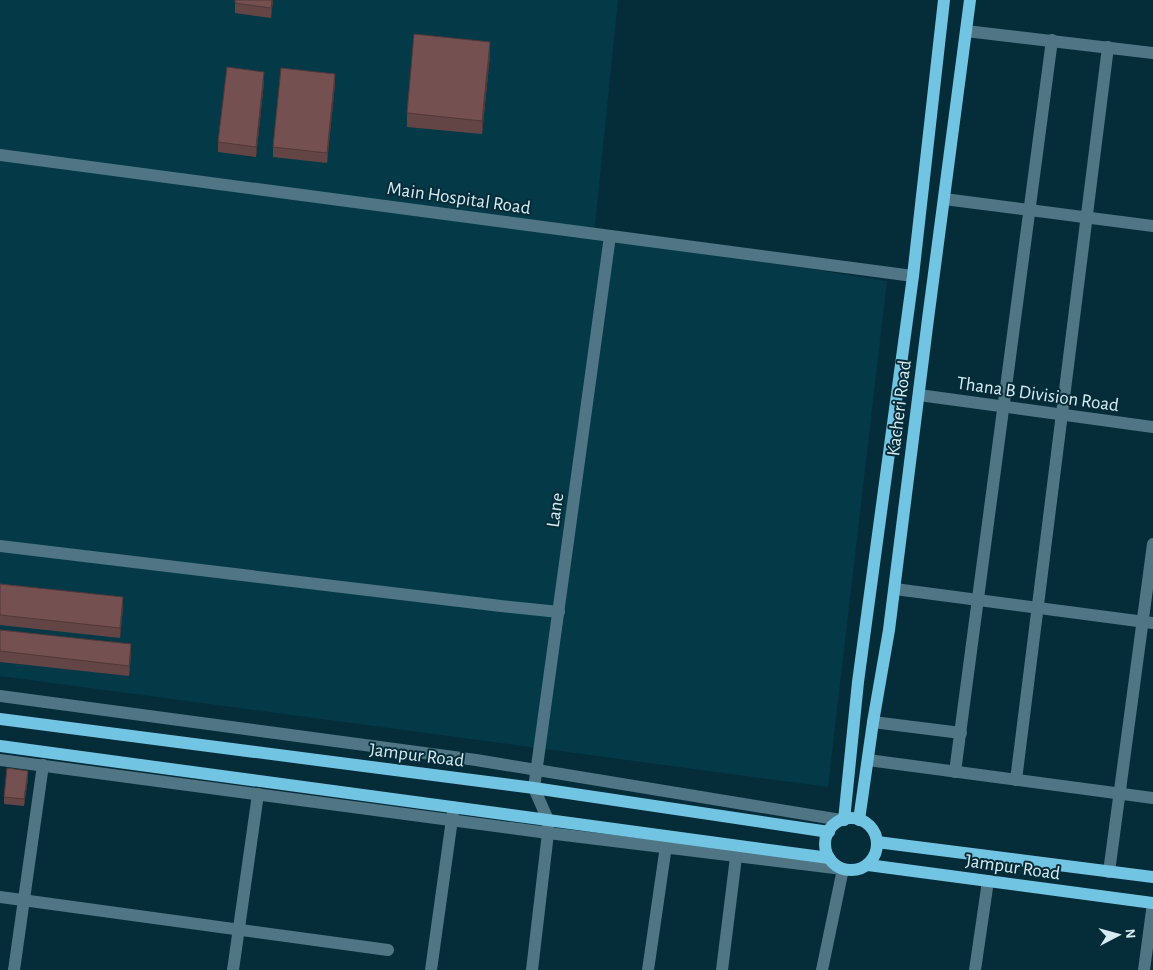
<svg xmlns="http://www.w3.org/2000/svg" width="1153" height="970" font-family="'Alegreya Sans',sans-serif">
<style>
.built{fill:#043948}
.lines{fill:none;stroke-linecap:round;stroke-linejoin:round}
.minor{stroke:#507584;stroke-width:12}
.major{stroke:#72c4e3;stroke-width:12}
.wall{fill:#644546}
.shaded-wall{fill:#513839}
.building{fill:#745051;stroke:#513839}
.labels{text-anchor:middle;stroke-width:4;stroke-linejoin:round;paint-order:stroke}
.street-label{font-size:19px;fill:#d7ebf3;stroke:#052c39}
</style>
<rect width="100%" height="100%" fill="#052c39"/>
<!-- built -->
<polygon class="built" points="0,0 618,0 594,235 887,281 828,787 0,676"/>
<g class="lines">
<!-- minor -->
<g class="minor">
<polyline points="966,31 1153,53"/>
<polyline points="0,155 913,276"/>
<polyline points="944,199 1153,226"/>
<polyline points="919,395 1153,427"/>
<polyline points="0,546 501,606 559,612"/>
<polyline points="895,589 1153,623"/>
<polyline points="0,696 476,760 841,820"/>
<polyline points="873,722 961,733"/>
<polyline points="0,760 548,833 843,869 822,970"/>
<polyline points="868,760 1153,798"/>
<polyline points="955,772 1052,40"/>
<polyline points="1016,780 1108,47"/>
<polyline points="1109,872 1153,544"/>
<polyline points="0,897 388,950"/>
<polyline points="14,970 43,765"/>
<polyline points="233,970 258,794"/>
<polyline points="431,970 453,812"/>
<polyline points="532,970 548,833 548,820 534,788 610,236"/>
<polyline points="648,970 667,839"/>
<polyline points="722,970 736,857"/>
<polyline points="975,970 988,881"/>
<polyline points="1144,970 1153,903"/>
</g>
<!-- major -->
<g class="major">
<polyline points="0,719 534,788 829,832"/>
<polyline points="0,746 829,858"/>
<circle cx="851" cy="844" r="26"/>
<polyline points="844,820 858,682 913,276 944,0"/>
<polyline points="859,820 873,722 889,630 928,319 970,0"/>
<polyline points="877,842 1153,877"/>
<polyline points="868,865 1153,903"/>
</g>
</g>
<!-- wall -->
<g class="wall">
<polygon points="273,0 271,18 235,13 235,3"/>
<polygon points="490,55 482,134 407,127 407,113"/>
<polygon points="264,82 256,157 218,152 218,142"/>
<polygon points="335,84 327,163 273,157 273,147"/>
<polygon points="0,584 123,607 120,638 0,625"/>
<polygon points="0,630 131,654 129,676 0,662"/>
<polygon points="28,778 24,806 4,804 4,797"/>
</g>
<!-- shaded-wall -->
<g class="shaded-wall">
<polygon points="272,0 273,0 271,18 271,8"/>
<polygon points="490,42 490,55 482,134 482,121"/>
<polygon points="264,72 264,82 256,157 256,147"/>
<polygon points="335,74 335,84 327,163 327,153"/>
<polygon points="123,597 123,607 120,638 120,628"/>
<polygon points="131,644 131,654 129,676 129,666"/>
<polygon points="28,771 28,778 24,806 24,799"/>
</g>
<!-- building -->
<g class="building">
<polygon points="235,0 272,0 271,8 235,3"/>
<polygon points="414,34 490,42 482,121 407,113"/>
<polygon points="227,67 264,72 256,147 218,142"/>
<polygon points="281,68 335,74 327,153 273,147"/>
<polygon points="0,584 123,597 120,628 0,615"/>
<polygon points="0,630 131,644 129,666 0,651"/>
<polygon points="7,768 28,771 24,799 4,797"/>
</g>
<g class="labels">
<!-- street labels -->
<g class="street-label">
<text transform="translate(459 197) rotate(8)" y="7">Main Hospital Road</text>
<text transform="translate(1038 393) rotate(8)" y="7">Thana B Division Road</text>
<text transform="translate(898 408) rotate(-83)" y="7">Kacheri Road</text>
<text transform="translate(554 510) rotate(-82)" y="7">Lane</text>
<text transform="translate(417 754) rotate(7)" y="7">Jampur Road</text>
<text transform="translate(1013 866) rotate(8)" y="7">Jampur Road</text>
</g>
</g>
<!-- north arrow -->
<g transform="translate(1118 935) rotate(84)" stroke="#052c39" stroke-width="4" paint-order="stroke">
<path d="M0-4L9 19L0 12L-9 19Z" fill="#d7ebf3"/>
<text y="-8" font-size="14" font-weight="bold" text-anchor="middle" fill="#d7ebf3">N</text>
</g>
</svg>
